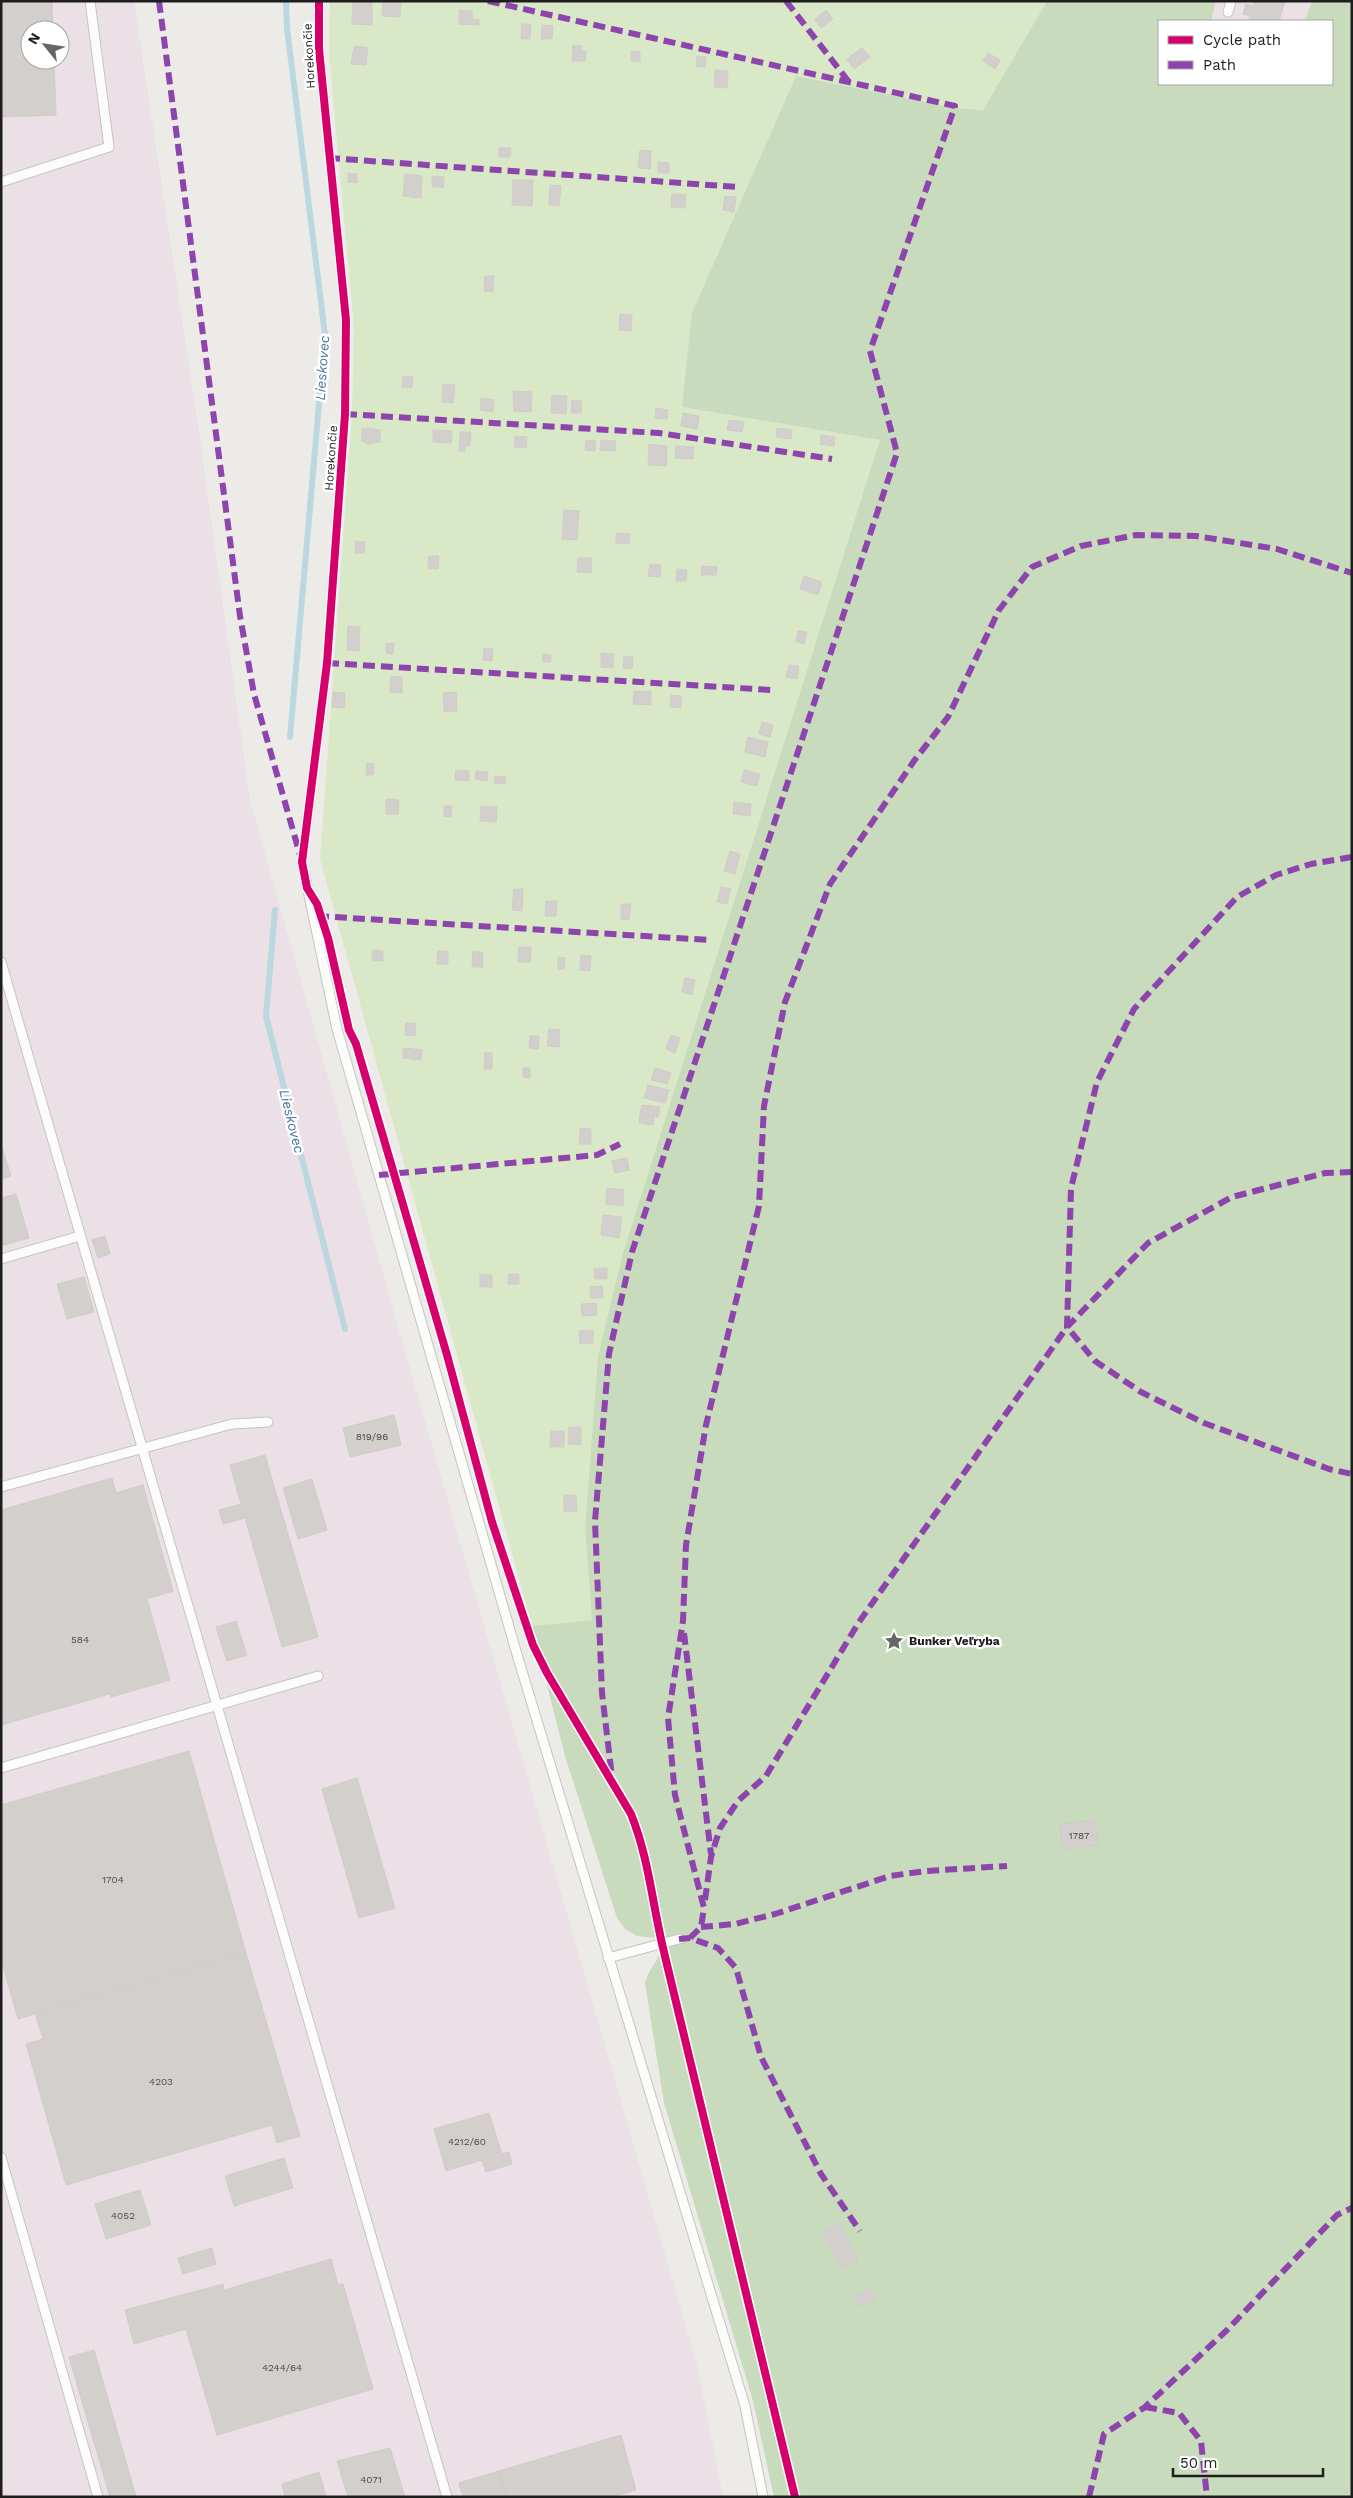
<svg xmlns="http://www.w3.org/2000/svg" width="1353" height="2498" font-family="'Work Sans',sans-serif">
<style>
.industrial{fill:#eae0e6;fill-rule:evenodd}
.grass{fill:#d9e9c7}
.forest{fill:#c8dbbd}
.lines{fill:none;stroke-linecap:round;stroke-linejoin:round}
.stream{stroke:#bbd7df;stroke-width:6}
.building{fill:#d2cfcc;stroke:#d0ccc8}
.service-casing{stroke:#c5c4c3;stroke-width:11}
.service{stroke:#fcfcfb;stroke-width:9}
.quiet{stroke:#8e44ad;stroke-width:6;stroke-dasharray:12 6;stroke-linecap:butt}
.cycleway-casing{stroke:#fff;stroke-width:11}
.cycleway{stroke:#d6006c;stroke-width:8}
.labels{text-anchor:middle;stroke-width:5;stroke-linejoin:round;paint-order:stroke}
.number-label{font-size:10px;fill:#4b4a4a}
.street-label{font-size:12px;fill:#1e1e1e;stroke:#fff}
.poi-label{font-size:12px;font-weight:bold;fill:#1e1e1e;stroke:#fff;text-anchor:start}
.water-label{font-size:14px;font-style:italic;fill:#4a76a4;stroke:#fff}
</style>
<rect width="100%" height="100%" fill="#edebe7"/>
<!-- industrial -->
<g class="industrial">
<path d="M 1,1 L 134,1 L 198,425 L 250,800 L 406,1355 L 697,2365 L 723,2497 L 1,2497 ZM 30,30 L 60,30 L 60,60 L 30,60 Z"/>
<polygon points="1216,1 1312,1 1305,21 1211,21"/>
</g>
<!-- grass -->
<polygon class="grass" points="330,1 1047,1 983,110 954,108 682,407 881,440 622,1256 598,1356 585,1528 592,1620 532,1626 320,859 352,414 354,327 329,54"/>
<!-- forest -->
<path class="forest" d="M 1047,1 L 1216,1 L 1211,21 L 1159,21 L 1159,84 L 1332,84 L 1332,21 L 1305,21 L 1312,1 L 1352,1 L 1352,2497 L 774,2497 L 753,2401 L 664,2103 L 645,1983 C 651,1961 664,1961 658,1938 L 637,1936 L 625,1929 L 617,1918 L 565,1756 L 532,1626 L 592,1620 L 585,1528 L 598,1356 L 622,1256 L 880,440 L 682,407 L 692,313 L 796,76 L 954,108 L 983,110 Z"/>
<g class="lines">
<!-- stream -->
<g class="stream">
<polyline points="286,1 287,28 325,335 290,737"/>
<polyline points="275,910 266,1016 345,1329"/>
</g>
</g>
<!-- building -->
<g class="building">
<polygon points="1,1 52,1 53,30 30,30 30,60 54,60 56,115 1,117"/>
<polygon points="353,1 372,1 372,25 352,24"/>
<polygon points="383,1 401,1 400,17 382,16"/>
<polygon points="1254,1 1285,1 1279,21 1248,21 1250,16 1243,14 1246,4 1253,6"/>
<polygon points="459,10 472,11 472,19 479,20 479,25 459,24"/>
<polygon points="826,10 833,19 821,28 815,19"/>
<polygon points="522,24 531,24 530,39 521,39"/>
<polygon points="542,25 553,26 552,39 541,39"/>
<polygon points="573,45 582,46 581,51 586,51 585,61 572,61"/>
<polygon points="354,46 368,48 366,65 351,64"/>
<polygon points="862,48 870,57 854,69 847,59"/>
<polygon points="631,51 640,52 640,62 631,61"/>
<polygon points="988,53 1000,60 995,69 983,61"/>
<polygon points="697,56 706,57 705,67 696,66"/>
<polygon points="715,70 728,71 727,88 714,87"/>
<polygon points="499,148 511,148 510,157 499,157"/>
<polygon points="640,150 651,151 650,169 638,168"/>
<polygon points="658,162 669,163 669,173 658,173"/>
<polygon points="348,173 357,174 357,183 348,182"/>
<polygon points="405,174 422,176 421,198 403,196"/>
<polygon points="432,176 438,177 438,187 432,187"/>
<polygon points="438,177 444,177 443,188 438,187"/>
<polygon points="513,180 533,180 532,206 512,205"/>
<polygon points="550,185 561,186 559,206 549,205"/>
<polygon points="672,194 686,195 685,208 671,207"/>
<polygon points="725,196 736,197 734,212 723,210"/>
<polygon points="485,276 494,276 493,292 484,291"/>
<polygon points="620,314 632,315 631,331 619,330"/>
<polygon points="403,376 413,377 412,388 402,387"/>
<polygon points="443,384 455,385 453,403 442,402"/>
<polygon points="513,391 532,392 531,412 514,411"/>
<polygon points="552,395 567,396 566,414 551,413"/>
<polygon points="481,398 494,400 493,412 480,410"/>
<polygon points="572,400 582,401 581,413 571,413"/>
<polygon points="656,408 668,410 667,419 655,418"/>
<polygon points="683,413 699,416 697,429 681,426"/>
<polygon points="729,420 744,422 742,432 727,430"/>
<polygon points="370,428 380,430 380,442 366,444 366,442 362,442 362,429"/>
<polygon points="777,428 792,430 791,439 776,437"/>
<polygon points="433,430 452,431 451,443 433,442"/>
<polygon points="460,432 471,432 470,446 465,446 465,451 459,451"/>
<polygon points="821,435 835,437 834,446 820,444"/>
<polygon points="515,436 527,437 526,448 514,447"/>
<polygon points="586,440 596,441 595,451 585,450"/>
<polygon points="601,440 616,441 615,451 600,450"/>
<polygon points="649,444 667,446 666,466 648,465"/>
<polygon points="676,446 694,447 693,459 675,458"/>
<polygon points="564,510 579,511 577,540 562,539"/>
<polygon points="616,533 630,534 629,544 616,543"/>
<polygon points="356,541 365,542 364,553 355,553"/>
<polygon points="429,556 439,556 438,569 428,568"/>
<polygon points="578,558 592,558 591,573 577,572"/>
<polygon points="650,564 661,565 660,577 648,576"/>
<polygon points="702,566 717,567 716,575 701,575"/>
<polygon points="677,569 687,570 686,581 676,581"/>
<polygon points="804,576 822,582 818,595 800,589"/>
<polygon points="348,626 360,627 359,651 347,650"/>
<polygon points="798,631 807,632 804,644 796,642"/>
<polygon points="386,643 394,643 393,654 386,653"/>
<polygon points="484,648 493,649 492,661 483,660"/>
<polygon points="601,653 614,654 613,668 601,667"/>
<polygon points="543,654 551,655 551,662 543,662"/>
<polygon points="624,656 633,657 632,669 623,668"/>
<polygon points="789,665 799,666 797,679 786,677"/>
<polygon points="391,676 402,677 402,693 390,692"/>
<polygon points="634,691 651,692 651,705 633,704"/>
<polygon points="333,692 345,693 344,708 332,707"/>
<polygon points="456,692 457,711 444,712 443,693"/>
<polygon points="671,695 681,696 681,708 670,707"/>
<polygon points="762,722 773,725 770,737 759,734"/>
<polygon points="748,737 768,742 765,757 745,752"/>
<polygon points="367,763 374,764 373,775 366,775"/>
<polygon points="456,770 469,771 469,781 455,780"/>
<polygon points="744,770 760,774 757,786 741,782"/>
<polygon points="476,771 488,772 487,781 475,779"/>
<polygon points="495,776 506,777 505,784 494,783"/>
<polygon points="386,799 399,800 398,814 386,814"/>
<polygon points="734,802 751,804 750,816 733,814"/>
<polygon points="444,806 452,806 451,817 444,816"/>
<polygon points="481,806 497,807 496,822 480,821"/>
<polygon points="730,851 740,854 735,874 724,871"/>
<polygon points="721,887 731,889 727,904 717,902"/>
<polygon points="514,889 523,889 522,911 512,910"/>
<polygon points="546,901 557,901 556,916 545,916"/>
<polygon points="621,904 631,904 629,920 621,919"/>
<polygon points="519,947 531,947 530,962 518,962"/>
<polygon points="373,950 383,951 383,961 372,960"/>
<polygon points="438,951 448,951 448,964 437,964"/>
<polygon points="473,951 479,952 478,967 472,967"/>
<polygon points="479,952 483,952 482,968 478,967"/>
<polygon points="581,955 591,956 590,971 580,970"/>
<polygon points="558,957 565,958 564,969 558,969"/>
<polygon points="685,978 695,980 692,995 682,992"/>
<polygon points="406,1023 416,1023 415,1036 405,1035"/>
<polygon points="549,1029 560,1030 559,1047 547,1046"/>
<polygon points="671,1035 680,1038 675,1053 666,1049"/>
<polygon points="530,1036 539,1036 538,1049 529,1048"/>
<polygon points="403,1048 422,1050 421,1060 403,1058"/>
<polygon points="485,1053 492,1053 492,1069 484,1069"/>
<polygon points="523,1068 530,1068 530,1078 523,1077"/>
<polygon points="655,1068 671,1073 667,1084 651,1080"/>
<polygon points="648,1085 669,1090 665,1103 644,1098"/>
<polygon points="642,1105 660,1107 658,1117 640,1114"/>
<polygon points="640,1114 654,1117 653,1125 639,1123"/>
<polygon points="580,1128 591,1129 591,1144 579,1144"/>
<polygon points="1,1144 11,1176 1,1179"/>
<polygon points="627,1158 629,1170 615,1173 612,1161"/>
<polygon points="607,1188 624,1190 623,1206 606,1204"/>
<polygon points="16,1194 29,1238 1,1246 1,1198"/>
<polygon points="603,1215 622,1217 619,1238 601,1235"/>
<polygon points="105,1236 110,1254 98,1258 92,1240"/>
<polygon points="607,1268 607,1279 595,1279 594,1269"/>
<polygon points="480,1274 492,1275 492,1287 480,1287"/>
<polygon points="509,1274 519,1274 519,1284 508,1284"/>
<polygon points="84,1277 94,1312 67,1319 57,1284"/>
<polygon points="602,1286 603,1298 591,1298 590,1287"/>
<polygon points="596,1303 597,1315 582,1316 581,1304"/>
<polygon points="593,1330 593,1343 580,1344 579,1331"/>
<polygon points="394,1415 401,1445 350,1457 343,1428"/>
<polygon points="569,1427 581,1427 581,1445 568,1444"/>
<polygon points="551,1431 564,1431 564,1447 550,1447"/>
<polygon points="265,1455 318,1637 282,1647 245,1518 223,1524 219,1510 241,1504 230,1465"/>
<polygon points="112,1478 116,1493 143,1485 173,1591 147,1599 170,1680 111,1697 110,1694 1,1725 1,1510"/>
<polygon points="312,1479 327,1530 298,1539 283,1488"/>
<polygon points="564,1495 576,1495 577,1511 564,1512"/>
<polygon points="236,1621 247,1655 227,1661 216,1627"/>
<polygon points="189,1751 246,1953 18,2019 1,1959 1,1805"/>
<polygon points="357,1778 395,1908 359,1918 322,1789"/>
<polygon points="1095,1820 1098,1845 1062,1849 1060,1824"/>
<polygon points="246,1953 300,2136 277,2143 272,2125 66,2185 26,2044 43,2039 35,2013"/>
<polygon points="489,2113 502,2154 509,2152 512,2164 486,2172 482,2160 446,2171 434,2129"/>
<polygon points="284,2158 293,2188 234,2206 225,2176"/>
<polygon points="140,2190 151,2225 106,2239 95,2204"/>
<polygon points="840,2222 858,2260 841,2269 822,2231"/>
<polygon points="212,2248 216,2264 183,2274 178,2258"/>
<polygon points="331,2259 338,2285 343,2284 373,2389 217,2435 186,2329 134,2344 125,2310 223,2284 224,2290"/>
<polygon points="870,2288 875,2299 859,2306 854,2296"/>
<polygon points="94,2350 136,2497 110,2497 69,2357"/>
<polygon points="621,2435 636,2490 612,2497 506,2497 499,2471"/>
<polygon points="390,2448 405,2497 348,2497 337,2461"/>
<polygon points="499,2471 506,2497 463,2497 459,2483"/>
<polygon points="319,2472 326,2497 285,2497 282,2484"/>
</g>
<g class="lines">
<!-- service casing -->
<g class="service-casing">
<g id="service">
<polyline points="319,1 319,49 346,320 345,414 327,663 302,862 337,1029 360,1109 518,1658 745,2406 763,2497"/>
<polyline points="1228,12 1231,1"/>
<polyline points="1,182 109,147 90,1"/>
<polyline points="1,962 447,2497"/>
<polyline points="1,1259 80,1236"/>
<polyline points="1,1487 232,1424 268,1422"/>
<polyline points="1,1768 318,1676"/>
<polyline points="608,1958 679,1939"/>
<polyline points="1,2157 98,2497"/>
</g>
</g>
<!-- service -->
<use href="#service" class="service"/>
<!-- quiet -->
<g class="quiet">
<polyline points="159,1 240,616 254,694 300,855"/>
<polyline points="488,1 955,106 870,351 897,453 632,1252 609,1354 595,1521 602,1693 612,1777"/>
<polyline points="786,1 849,82"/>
<polyline points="328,158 738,187"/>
<polyline points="345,414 659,433 832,459"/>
<polyline points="327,663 771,690"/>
<polyline points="1352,857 1311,864 1276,875 1237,897 1134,1009 1097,1082 1071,1188 1067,1327 1095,1361 1141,1392 1204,1423 1329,1469 1352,1474"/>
<polyline points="317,916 709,940"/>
<polyline points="379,1175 597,1155 620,1144"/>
<polyline points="684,1633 711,1854"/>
<polyline points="705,1900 711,1857 720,1828 738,1801 766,1776 859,1622 1067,1327 1148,1243 1232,1197 1325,1173 1352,1172"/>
<polyline points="701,1927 735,1924 775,1914 890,1876 926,1871 1007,1866"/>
<polyline points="690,1938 701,1927 704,1908 675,1795 668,1718 683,1621 686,1545 706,1425 759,1206 764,1106 785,1002 830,884 914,761 948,717 999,610 1032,567 1081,546 1136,535 1196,536 1277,549 1352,573"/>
<polyline points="679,1939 690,1938 718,1948 736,1968 761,2057 821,2174 860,2231"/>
<polyline points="1145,2407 1179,2413 1201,2441 1207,2497"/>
<polyline points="1089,2497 1104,2434 1145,2407 1227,2330 1337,2215 1352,2208"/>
</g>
<!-- cycleway casing -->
<g class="cycleway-casing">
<path id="cycleway" d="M 319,1 L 319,49 L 346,320 L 345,414 L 327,663 L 302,862 L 307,888 L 317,904 L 328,938 L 349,1030 L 356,1044 L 447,1355 L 492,1522 L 533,1645 L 547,1673 L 631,1814 C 649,1859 652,1902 663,1948 L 795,2497"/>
</g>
<!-- cycleway -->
<use href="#cycleway" class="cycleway"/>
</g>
<!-- icons -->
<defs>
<g id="sight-bare" transform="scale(1.5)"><path d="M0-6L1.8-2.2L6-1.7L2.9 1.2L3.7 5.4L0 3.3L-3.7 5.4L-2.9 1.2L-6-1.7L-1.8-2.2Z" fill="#666664" stroke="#fff" stroke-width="2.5" paint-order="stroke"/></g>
</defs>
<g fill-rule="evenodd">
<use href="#sight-bare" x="894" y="1641"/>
</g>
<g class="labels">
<!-- number labels -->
<g class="number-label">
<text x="372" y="1440">819/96</text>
<text x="80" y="1643">584</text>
<text x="1079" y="1839">1787</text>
<text x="113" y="1883">1704</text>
<text x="161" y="2085">4203</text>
<text x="467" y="2145">4212/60</text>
<text x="123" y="2219">4052</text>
<text x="282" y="2371">4244/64</text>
<text x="371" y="2483">4071</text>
</g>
<!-- street labels -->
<g class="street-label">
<text transform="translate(309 56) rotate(-93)" y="4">Horekončie</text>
<text transform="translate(331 458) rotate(-86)" y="4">Horekončie</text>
</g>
<!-- poi labels -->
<g class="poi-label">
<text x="909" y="1645">Bunker Veľryba</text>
</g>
<!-- water labels -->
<g class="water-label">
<text transform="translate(322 368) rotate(-86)" y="5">Lieskovec</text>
<text transform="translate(292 1121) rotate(76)" y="5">Lieskovec</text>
</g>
</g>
<!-- border -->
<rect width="1353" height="2498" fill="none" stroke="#1e1e1e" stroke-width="5"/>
<!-- legend -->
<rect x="1158" y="20" width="175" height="65" fill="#ffffff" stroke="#a5a5a5"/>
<rect x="1168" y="36" width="25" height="8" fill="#d6006c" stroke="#a5a5a5"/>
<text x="1203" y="45" font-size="15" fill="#1e1e1e">Cycle path</text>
<rect x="1168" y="61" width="25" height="8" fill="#8e44ad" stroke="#a5a5a5"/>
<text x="1203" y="70" font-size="15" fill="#1e1e1e">Path</text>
<!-- north arrow -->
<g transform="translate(45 45) rotate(300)"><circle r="24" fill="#ffffff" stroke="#a5a5a5"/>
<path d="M0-4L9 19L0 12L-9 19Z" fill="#666664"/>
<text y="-8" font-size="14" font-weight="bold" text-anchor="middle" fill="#1e1e1e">N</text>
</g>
<!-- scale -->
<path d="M1173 2468v8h150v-8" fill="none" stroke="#1e1e1e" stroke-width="2.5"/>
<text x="1180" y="2468" font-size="15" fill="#1e1e1e" stroke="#ffffff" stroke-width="4" paint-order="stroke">50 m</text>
</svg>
